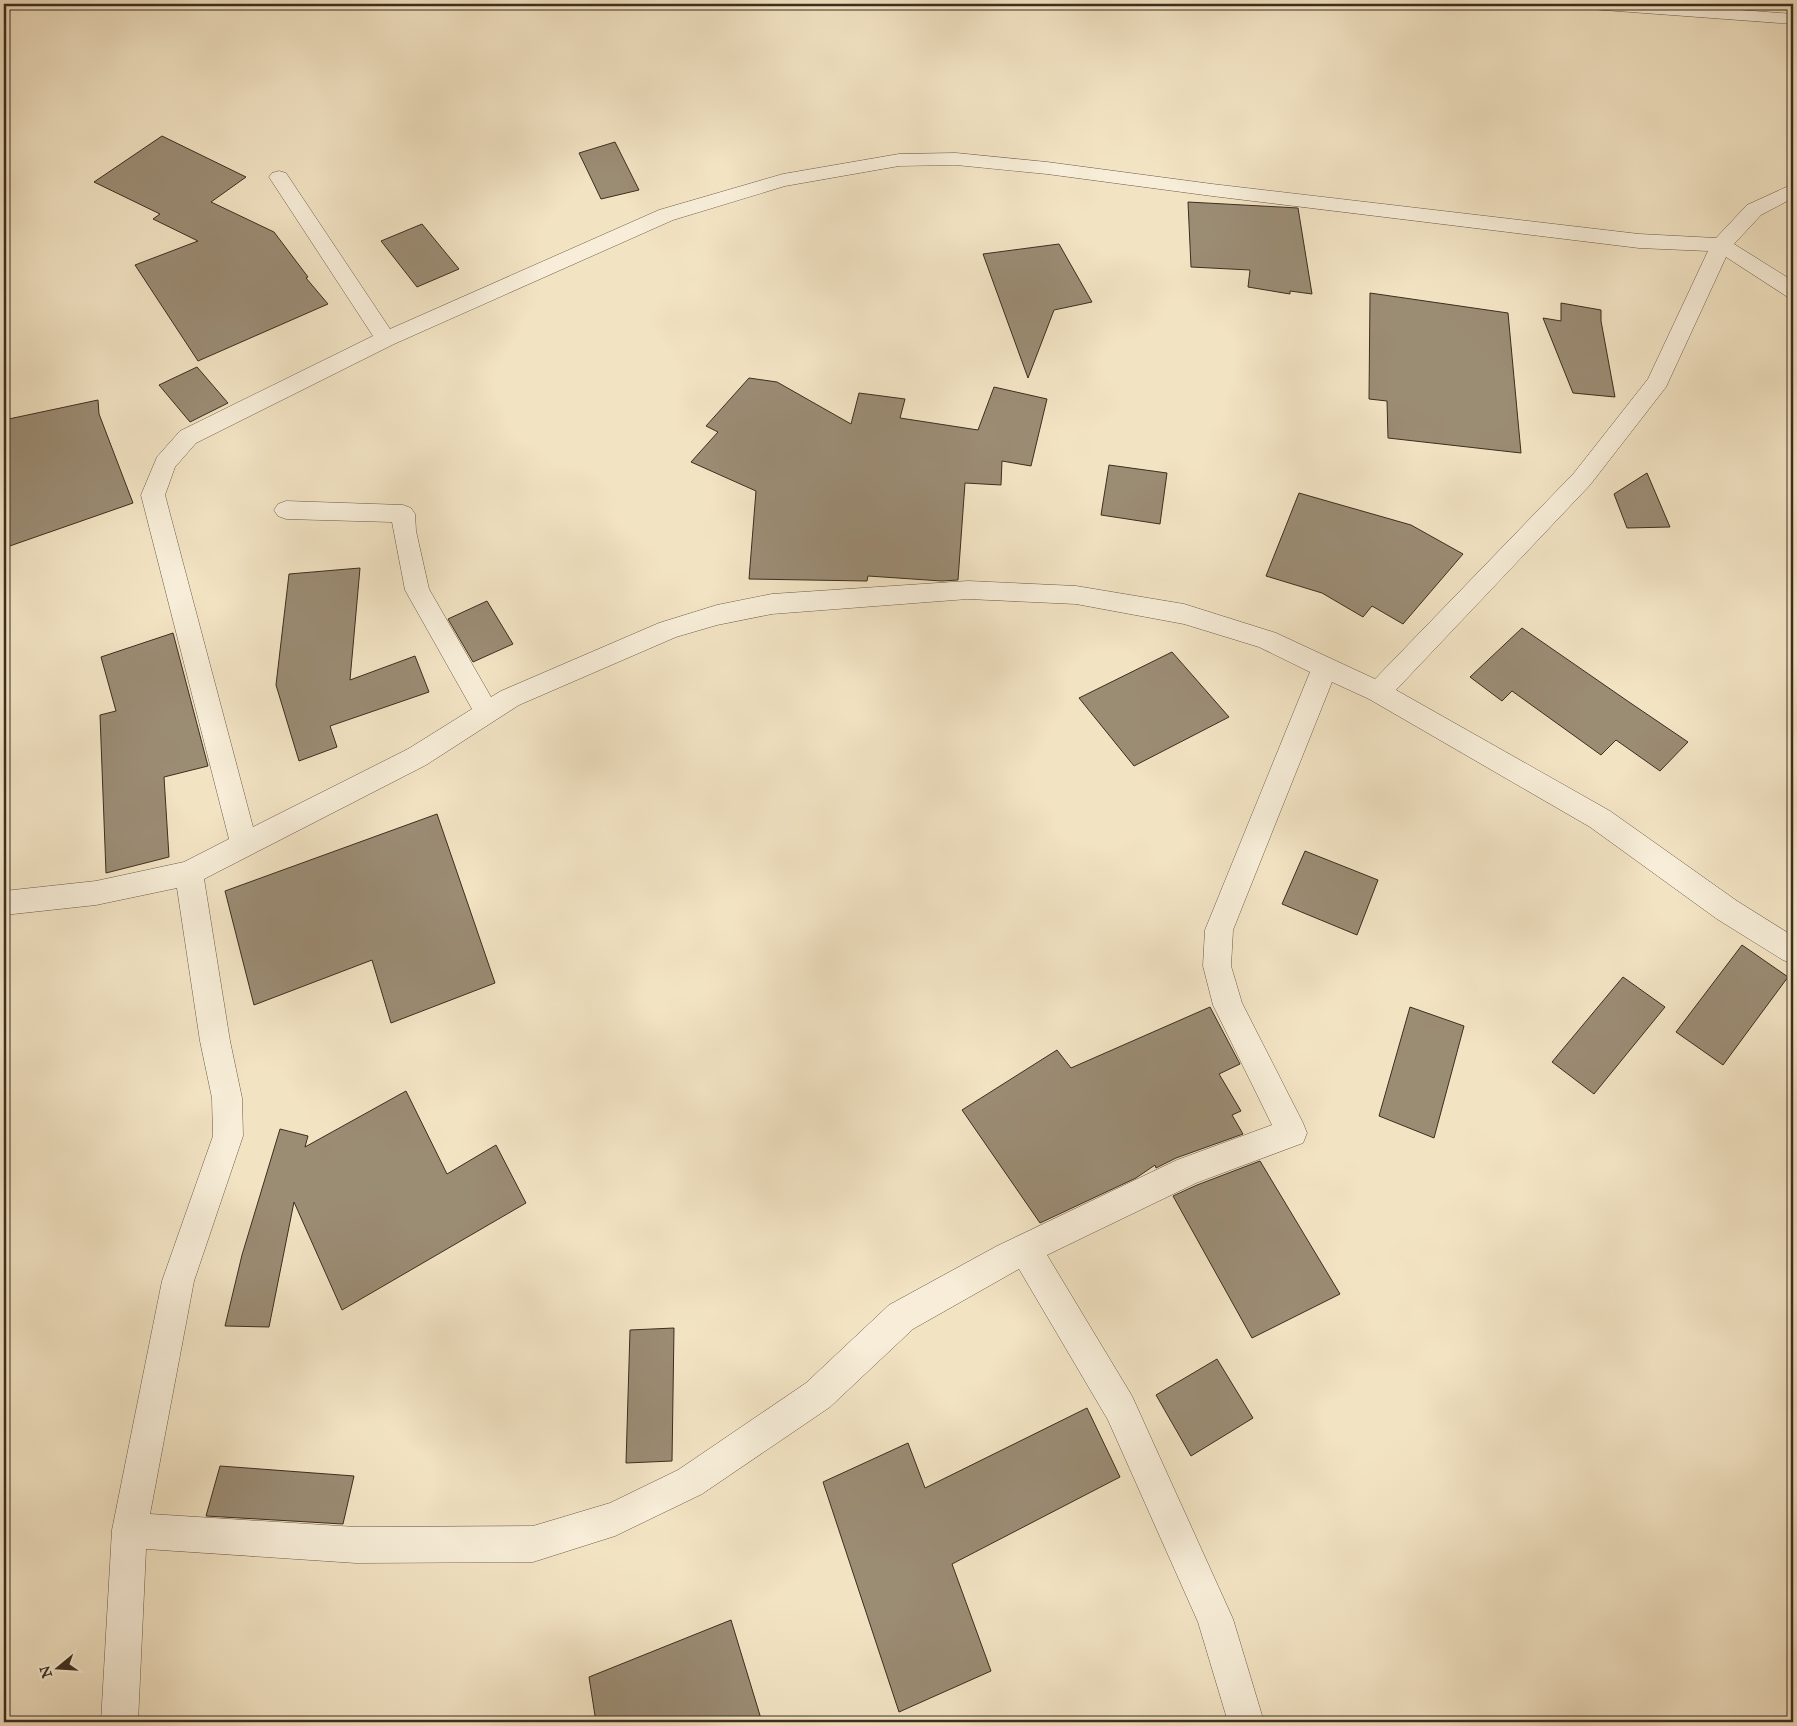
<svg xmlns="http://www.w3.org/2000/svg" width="1797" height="1726" font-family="'IM FELL Great Primer',serif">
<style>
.building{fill:#9b8c74;stroke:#3c2e1e}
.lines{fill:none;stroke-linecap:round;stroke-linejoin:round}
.street-casing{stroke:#6a5b47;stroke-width:1}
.street{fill:#f7edd8;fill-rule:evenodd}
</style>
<rect width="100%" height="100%" fill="#f2e3c3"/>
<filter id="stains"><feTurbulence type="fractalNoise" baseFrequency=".004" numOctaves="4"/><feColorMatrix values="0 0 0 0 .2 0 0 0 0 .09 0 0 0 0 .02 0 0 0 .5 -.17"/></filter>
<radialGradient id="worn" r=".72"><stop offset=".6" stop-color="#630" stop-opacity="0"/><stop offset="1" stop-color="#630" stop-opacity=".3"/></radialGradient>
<!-- building -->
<g class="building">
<polygon points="162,136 246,177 211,202 274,232 308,277 306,278 328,304 198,361 135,265 198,241 153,219 160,214 94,182"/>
<polygon points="615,142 639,190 601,199 579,153"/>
<polygon points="1188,202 1298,208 1312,294 1290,291 1290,294 1248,287 1250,270 1191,267"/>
<polygon points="422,224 459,269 417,287 381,241"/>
<polygon points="1059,244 1092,302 1054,310 1028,378 983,254"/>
<polygon points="1370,293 1508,313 1521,453 1388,438 1387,401 1369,399"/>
<polygon points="1561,303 1601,310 1601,321 1615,397 1573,393 1543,318 1561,321"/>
<polygon points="197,367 228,403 190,422 159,385"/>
<polygon points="749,378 777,382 851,424 859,393 905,399 900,418 978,430 994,387 1047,399 1031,466 1002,461 1001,485 965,483 958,580 942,581 868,576 867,581 749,579 756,491 691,462 718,432 706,426"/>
<polygon points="98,400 99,414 133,503 4,548 4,420"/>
<polygon points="1109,465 1167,473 1160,524 1101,515"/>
<polygon points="1647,473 1670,527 1627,528 1614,494"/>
<polygon points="1299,493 1411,525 1463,554 1403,624 1372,606 1363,617 1322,593 1266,576"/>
<polygon points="360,568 350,680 415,656 429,692 330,726 337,747 299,761 276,685 289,574"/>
<polygon points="487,601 513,644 473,662 448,619"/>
<polygon points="1522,628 1629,702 1688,742 1660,771 1616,740 1601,755 1512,691 1502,701 1470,677"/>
<polygon points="173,633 208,766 164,777 169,857 106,873 100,715 116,711 101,657"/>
<polygon points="1172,652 1229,717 1134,766 1079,698"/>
<polygon points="437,814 495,983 391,1023 372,960 254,1005 225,891"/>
<polygon points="1305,851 1378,880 1357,935 1282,904"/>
<polygon points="1742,945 1788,977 1723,1065 1676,1032"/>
<polygon points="1623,977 1665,1007 1594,1094 1552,1062"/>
<polygon points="1210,1007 1240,1064 1219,1074 1241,1111 1232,1115 1243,1134 1176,1158 1156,1168 1155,1165 1136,1178 1040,1223 962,1110 1057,1050 1071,1068"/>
<polygon points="1410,1007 1464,1026 1434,1138 1379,1116"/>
<polygon points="406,1091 447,1174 496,1145 526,1203 342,1310 294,1202 269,1327 225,1326 242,1255 280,1129 308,1136 305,1147"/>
<polygon points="1260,1161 1340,1294 1252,1338 1173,1196 1197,1185"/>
<polygon points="674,1328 672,1461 626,1463 630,1330"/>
<polygon points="1217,1359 1253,1418 1191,1456 1156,1395"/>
<polygon points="1087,1408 1120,1477 952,1564 991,1671 899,1712 823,1482 908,1443 925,1488"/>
<polygon points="220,1466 354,1476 343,1524 206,1516"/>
<polygon points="731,1620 762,1722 596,1722 589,1677"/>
</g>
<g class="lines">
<!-- street casing -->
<g class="street-casing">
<g id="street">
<polygon points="1581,4 1660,4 1793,14 1793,24 1590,9 1584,8"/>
<path d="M 956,153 L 1047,162 L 1212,184 L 1639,234 L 1716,238 L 1747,205 L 1793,184 L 1793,198 L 1761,215 L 1734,244 L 1793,281 L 1793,298 L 1786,296 L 1726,257 L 1666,387 L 1590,485 L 1396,690 L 1610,811 L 1737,901 L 1793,936 L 1793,964 L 1783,960 L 1717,919 L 1590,827 L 1369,699 L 1332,682 L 1233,930 L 1231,966 L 1242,1003 L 1303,1123 L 1307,1133 L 1303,1143 L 1196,1183 L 1047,1255 L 1132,1396 L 1233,1619 L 1264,1722 L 1228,1722 L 1198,1622 L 1108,1420 L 1019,1269 L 913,1329 L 830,1407 L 702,1494 L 615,1536 L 533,1562 L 356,1563 L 146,1549 L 138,1722 L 101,1722 L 112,1530 L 162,1281 L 213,1136 L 212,1098 L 200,1041 L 177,888 L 96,905 L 4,915 L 4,891 L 96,881 L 184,862 L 229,839 L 141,495 L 157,457 L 180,431 L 373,336 L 269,177 L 272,173 L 279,171 L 286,173 L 390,329 L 659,210 L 783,174 L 899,154 ZM 956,165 L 1047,174 L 1212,196 L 1639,248 L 1708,251 L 1648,379 L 1574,473 L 1375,679 L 1276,633 L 1184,604 L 1076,586 L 968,581 L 772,594 L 717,605 L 659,623 L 501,691 L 491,697 L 429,589 L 416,531 L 415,514 L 411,508 L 403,505 L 286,501 L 278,504 L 274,510 L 278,516 L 286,519 L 392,522 L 405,590 L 472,709 L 408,749 L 253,827 L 165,495 L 175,467 L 196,443 L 394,344 L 673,220 L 785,186 L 899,166 ZM 968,599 L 1076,604 L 1184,624 L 1259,647 L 1310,672 L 1205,930 L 1203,966 L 1213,1005 L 1272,1125 L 1177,1160 L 997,1246 L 889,1305 L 806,1383 L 678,1470 L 610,1503 L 533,1526 L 356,1527 L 150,1514 L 194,1281 L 243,1136 L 242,1098 L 230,1041 L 204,879 L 426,765 L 519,705 L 676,637 L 717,625 L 772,614 Z"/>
</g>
</g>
<!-- street -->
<use href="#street" class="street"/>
</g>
<!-- margin -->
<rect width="1797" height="1726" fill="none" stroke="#f2e3c3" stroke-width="20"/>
<rect x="5" y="5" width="1787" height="1716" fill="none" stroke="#3c2e1e" stroke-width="2.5"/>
<rect x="10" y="10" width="1777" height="1706" fill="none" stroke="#3c2e1e"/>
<!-- north arrow -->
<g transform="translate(58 1668) rotate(252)" stroke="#f7edd8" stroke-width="4" paint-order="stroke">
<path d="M0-4L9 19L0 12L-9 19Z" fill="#3c2e1e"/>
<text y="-8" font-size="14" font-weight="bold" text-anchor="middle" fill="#3c2e1e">N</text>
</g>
<rect width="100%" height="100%" filter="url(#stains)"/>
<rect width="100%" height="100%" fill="url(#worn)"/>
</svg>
